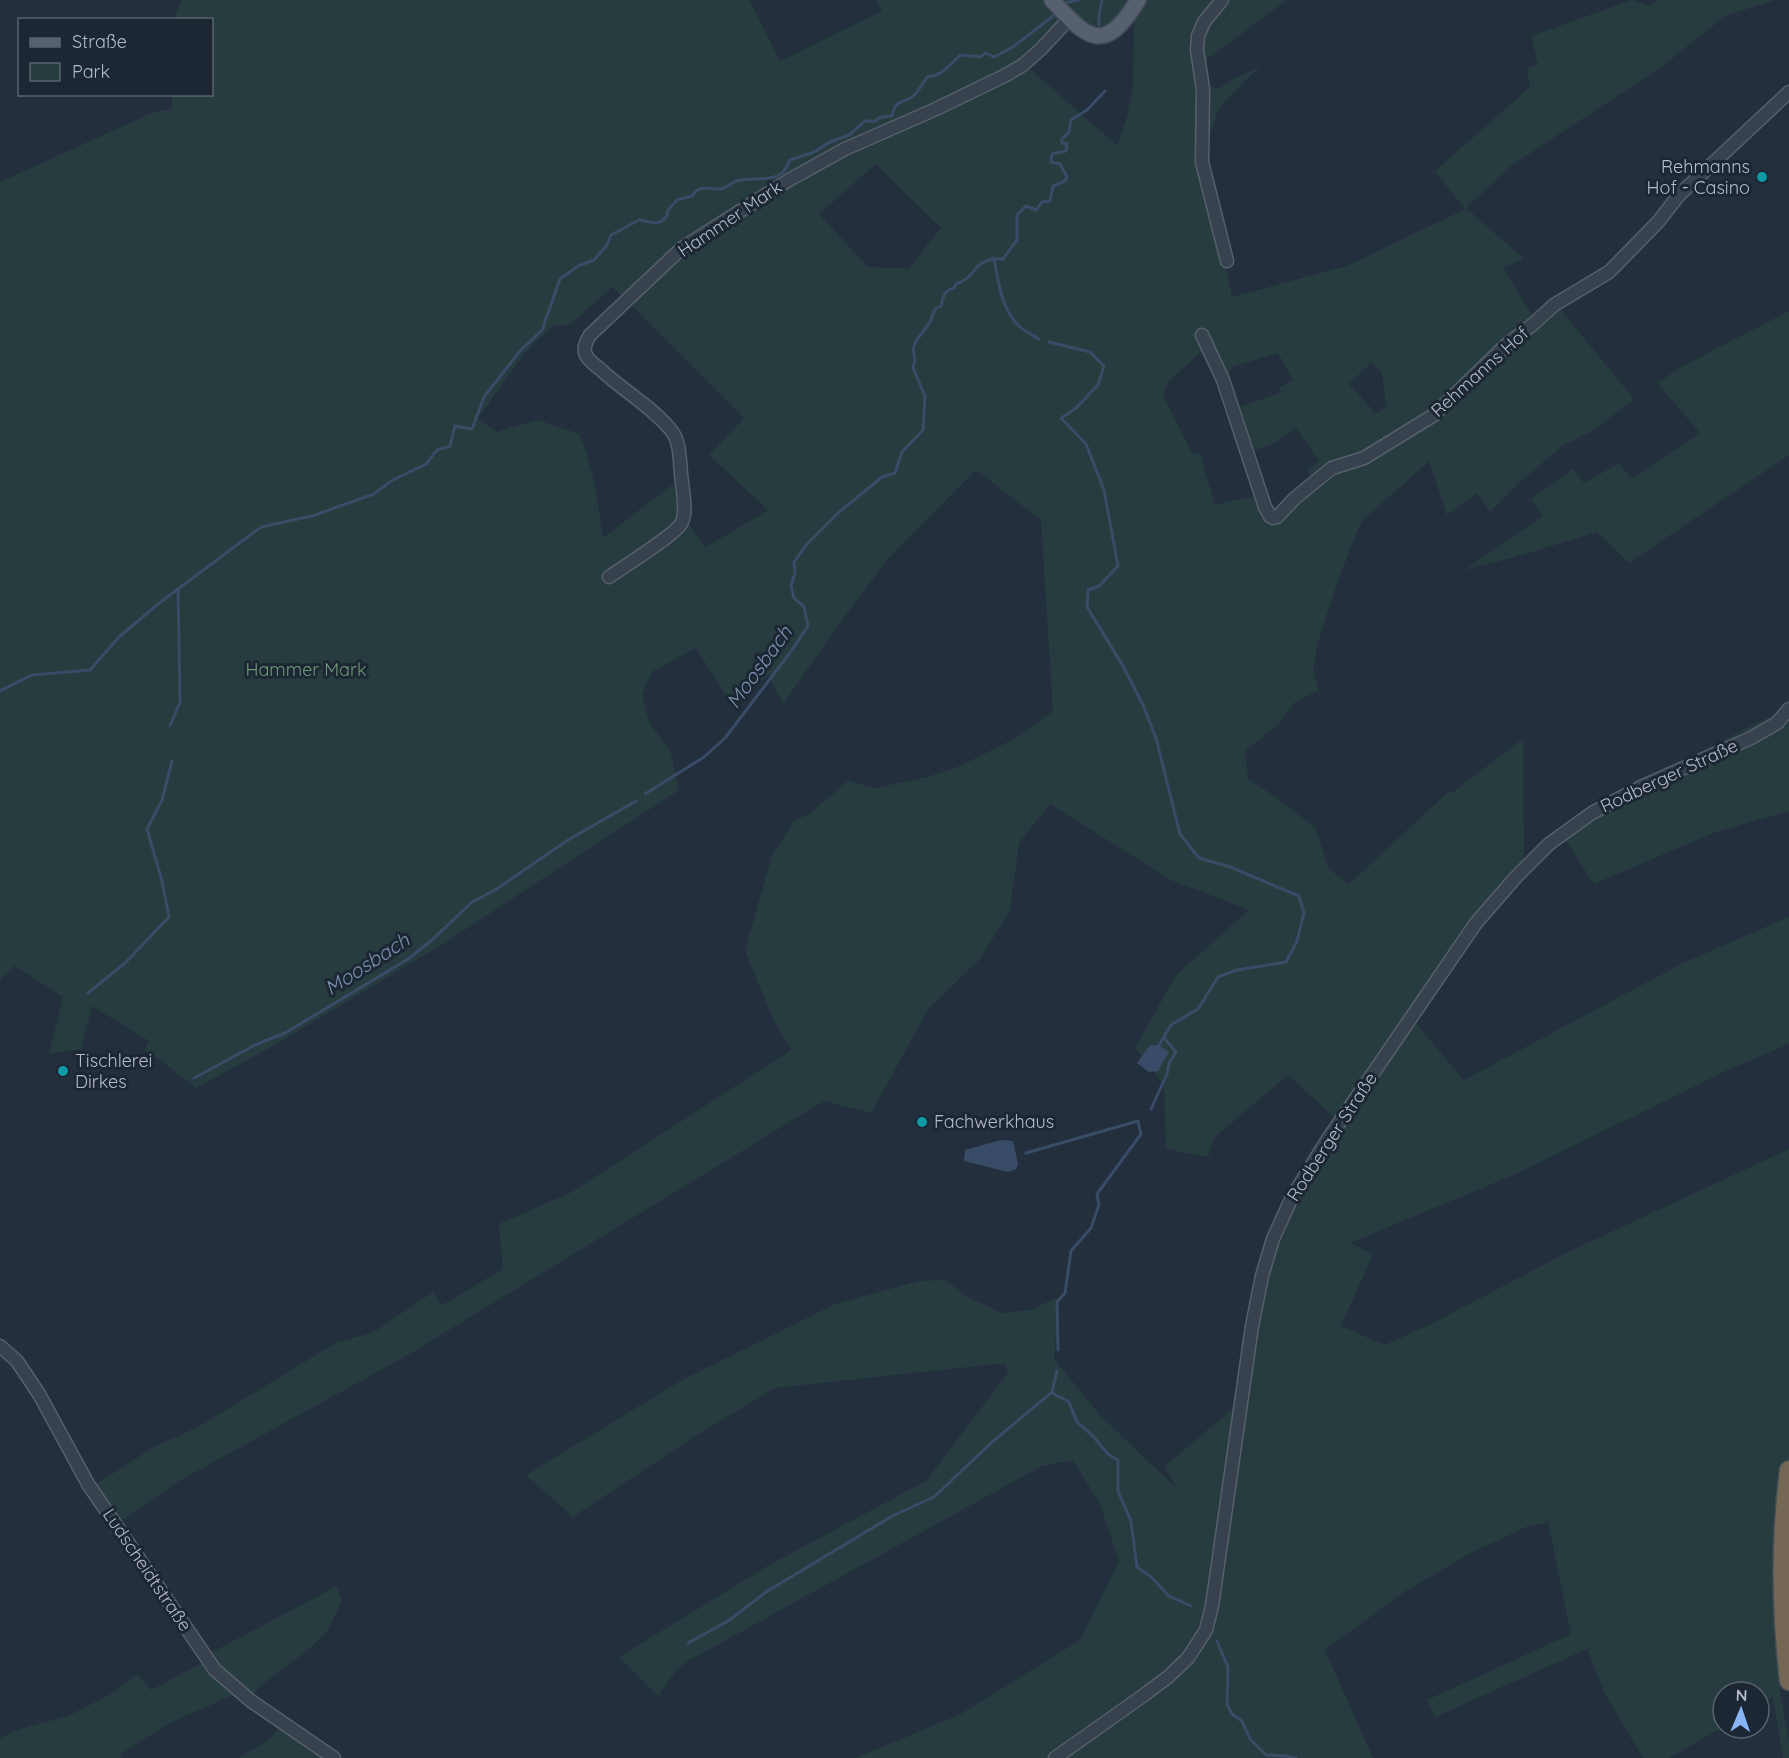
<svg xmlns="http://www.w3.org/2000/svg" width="1789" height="1758" font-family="Quicksand,sans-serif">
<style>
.green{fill:#263c3f;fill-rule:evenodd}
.water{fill:#394c67}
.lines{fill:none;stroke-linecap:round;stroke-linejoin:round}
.stream{stroke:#394c67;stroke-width:3}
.minor-casing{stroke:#565f6c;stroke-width:15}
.major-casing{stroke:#414a57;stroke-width:18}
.highway-casing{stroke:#434c59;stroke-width:21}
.minor{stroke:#38414e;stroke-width:12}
.major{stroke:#56606e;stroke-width:15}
.highway{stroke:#746855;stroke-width:18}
.culture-dot{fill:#0f9aa8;stroke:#1d2633;stroke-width:2}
.labels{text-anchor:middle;stroke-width:6;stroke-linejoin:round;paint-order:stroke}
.poi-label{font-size:18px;fill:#b4bcc9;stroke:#1d2633;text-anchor:start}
.street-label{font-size:18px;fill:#b4bcc9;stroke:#1d2633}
.park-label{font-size:18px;fill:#6b9a76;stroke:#1d2633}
.water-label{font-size:20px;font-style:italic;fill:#7c92b1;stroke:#1d2633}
</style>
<rect width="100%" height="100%" fill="#242f3e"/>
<!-- green -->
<g class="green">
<path d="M 181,0 L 749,0 L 780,61 L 882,11 L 876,0 L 1045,0 L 1065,19 L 1022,62 L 1117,145 L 1127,117 L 1133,88 L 1134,19 L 1142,0 L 1287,0 L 1203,62 L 1208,86 L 1218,89 L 1235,78 L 1262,66 L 1251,75 L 1219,108 L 1208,140 L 1210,162 L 1203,177 L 1217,223 L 1232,297 L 1347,266 L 1465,209 L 1435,171 L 1530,87 L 1527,69 L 1538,64 L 1531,36 L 1632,0 L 1649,5 L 1659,0 L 1775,0 L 1725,16 L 1660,68 L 1512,165 L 1466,208 L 1524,259 L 1503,268 L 1536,321 L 1556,304 L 1634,399 L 1596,429 L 1562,446 L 1518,484 L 1490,512 L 1477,493 L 1447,515 L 1429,461 L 1361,522 L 1341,572 L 1318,642 L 1313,670 L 1319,691 L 1296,701 L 1278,725 L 1245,751 L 1248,779 L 1277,798 L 1316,828 L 1328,868 L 1349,884 L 1448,792 L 1453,792 L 1523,739 L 1524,863 L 1338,1121 L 1288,1075 L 1214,1138 L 1208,1157 L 1166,1149 L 1164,1085 L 1135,1048 L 1176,975 L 1249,910 L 1171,880 L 1050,804 L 1019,843 L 1010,911 L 980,959 L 929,1008 L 871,1113 L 824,1101 L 408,1355 L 181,1480 L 117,1524 L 92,1487 L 152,1448 L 198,1427 L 337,1342 L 372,1333 L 433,1292 L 442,1305 L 503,1269 L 499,1224 L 572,1192 L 791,1050 L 773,1019 L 745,951 L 772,855 L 795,820 L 809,814 L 848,781 L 875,788 L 927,777 L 958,767 L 1014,739 L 1053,711 L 1041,520 L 976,470 L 888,559 L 835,630 L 783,704 L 768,675 L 733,707 L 696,648 L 652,672 L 642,694 L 649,722 L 671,753 L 679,790 L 446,942 L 266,1050 L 196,1088 L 159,1059 L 144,1050 L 149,1041 L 92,1006 L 81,1049 L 49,1054 L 63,997 L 15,966 L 0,980 L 0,182 L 154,112 L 172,109 L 172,95 L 212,94 L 212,20 L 174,19 ZM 876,164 L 941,228 L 909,268 L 868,267 L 819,214 ZM 613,287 L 744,418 L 709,455 L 768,510 L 706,547 L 683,517 L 681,494 L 672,485 L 603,538 C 598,505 593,463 579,434 L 538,420 L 496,432 L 478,418 L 526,351 L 554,325 L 569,325 ZM 1205,348 L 1259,495 L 1215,505 L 1200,453 L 1193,455 L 1163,396 L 1168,382 ZM 1278,353 L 1293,380 L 1279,388 L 1282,392 L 1234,409 L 1225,380 L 1232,367 ZM 1371,363 L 1382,372 L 1386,406 L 1376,414 L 1349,384 ZM 1296,428 L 1319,461 L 1307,470 L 1313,479 L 1273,515 L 1250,452 L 1275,443 Z"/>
<path d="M 1056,0 L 1131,0 C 1126,7 1122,14 1117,21 C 1098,44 1072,13 1056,0 Z"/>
<polygon points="1789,311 1789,455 1629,563 1597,532 1515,557 1464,570 1543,516 1531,499 1573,469 1584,483 1619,463 1632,479 1700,433 1657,383 1679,368"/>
<polygon points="1789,707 1789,811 1713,833 1594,884 1564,838 1637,784"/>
<polygon points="1789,917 1789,1044 1730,1069 1516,1174 1350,1243 1373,1254 1341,1326 1385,1345 1433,1323 1568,1252 1789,1149 1789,1635 1775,1640 1780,1691 1789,1742 1789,1758 1783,1758 1773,1697 1759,1706 1759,1692 1723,1692 1723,1727 1669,1758 1643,1758 1606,1696 1587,1649 1435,1717 1427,1700 1571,1634 1548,1522 1526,1527 1471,1553 1404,1592 1325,1650 1373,1758 1063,1758 1199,1651 1263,1277 1293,1198 1412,1019 1464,1080 1683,963"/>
<polygon points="946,1280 964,1295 1001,1313 1030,1310 1059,1297 1054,1359 1100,1415 1176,1488 1165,1466 1238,1404 1207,1607 1201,1627 1182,1658 1149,1688 1048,1758 855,1758 959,1715 1080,1640 1119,1561 1100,1504 1073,1460 1042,1466 688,1661 676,1671 658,1696 619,1657 771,1564 926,1481 1008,1373 1006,1365 996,1364 775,1388 697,1435 573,1517 526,1475 682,1380 835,1304 919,1281"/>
<polygon points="337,1586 342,1601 327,1632 311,1647 261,1686 251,1697 207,1655"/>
<polygon points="206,1661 238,1693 172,1722 120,1754 122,1758 0,1758 0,1738 20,1729 68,1716 111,1694 137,1674 151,1690"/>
<polygon points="283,1725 325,1758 238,1758 267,1741"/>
</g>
<!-- water -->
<g class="water">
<polygon points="1150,1045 1159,1045 1169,1052 1158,1071 1149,1072 1137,1063"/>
<polygon points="1001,1140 1013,1141 1018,1164 1016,1169 1008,1172 964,1161 965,1150"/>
</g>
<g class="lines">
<!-- stream -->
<g class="stream">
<polyline points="1065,3 1078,0"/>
<polyline points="1099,25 1099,15 1102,0"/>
<path d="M 994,258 C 998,280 1001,309 1019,326 C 1024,331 1032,335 1039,339"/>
<polyline points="1049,342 1090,352 1104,366 1098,385 1075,409 1061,418 1086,444 1104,490 1118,566 1099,586 1088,590 1087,607 1123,666 1143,705 1156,738 1180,834 1199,858 1230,867 1299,896 1304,913 1297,941 1286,962 1237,970 1218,977 1198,1009 1171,1025 1159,1045"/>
<path d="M 0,691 L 32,675 L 90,670 L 119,637 L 158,604 L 261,527 L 312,516 L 374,494 L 391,481 L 426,464 L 437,450 L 450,446 L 455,426 L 472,429 L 484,397 L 520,351 L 542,330 L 560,279 L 578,266 L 594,260 L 607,245 L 611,235 L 639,220 L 656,223 L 662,221 L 667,216 L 668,210 L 677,200 L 692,196 C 699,184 709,189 721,189 C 727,188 731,183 737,181 C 750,177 773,182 783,172 C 786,169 788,163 790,160 L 814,152 L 830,142 L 849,135 L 865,121 L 875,121 L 881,117 L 892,116 C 896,99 899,105 912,97 C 918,93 923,83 927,77 C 942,76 950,65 960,55 L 980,57 L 986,53 L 994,57 L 1013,47 L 1053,16"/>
<polyline points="170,726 180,702 178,589"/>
<path d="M 645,794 L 704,757 L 725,738 L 789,654 L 808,626 L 804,607 L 794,598 L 791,586 L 795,573 L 794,562 L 807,544 L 837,514 L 882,477 L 895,473 L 902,452 L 923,430 L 925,396 L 913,368 L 915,360 L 913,349 L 916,341 L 930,322 L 935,309 L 941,306 C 943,298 944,290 954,288 L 956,284 C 978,277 972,257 1003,259 L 1017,240 L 1017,215 L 1026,206 L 1036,210 L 1042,202 L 1050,201 L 1053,186 L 1065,181 L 1067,177 L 1060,164 L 1051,162 L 1052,154 L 1066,151 L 1067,144 L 1062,143 L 1062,139 L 1069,132 L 1071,120 L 1087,110 L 1105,91"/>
<polyline points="88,993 125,963 169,917 162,881 147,829 162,800 172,761"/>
<polyline points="194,1078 255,1045 285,1033 408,959 432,940 472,902 495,890 568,840 636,801"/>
<polyline points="1151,1109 1167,1074 1169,1063 1176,1052 1164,1038"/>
<polyline points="1026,1153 1138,1121 1141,1134 1097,1194 1099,1205 1091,1228 1071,1251 1065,1293 1057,1302 1058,1350"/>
<polyline points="1052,1393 1069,1402 1077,1422 1092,1435 1108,1454 1118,1460 1118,1491 1131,1521 1137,1567 1150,1576 1169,1596 1191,1606"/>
<polyline points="1217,1641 1228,1667 1227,1704 1232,1714 1242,1721 1250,1739 1266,1755 1285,1756 1296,1758"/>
<polyline points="688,1643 728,1621 766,1592 894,1515 934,1497 991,1443 1052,1392 1057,1371"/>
</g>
<!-- minor casing -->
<g class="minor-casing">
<g id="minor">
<polyline points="1222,0 1204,22 1198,36 1197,50 1203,89 1202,162 1227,261"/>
<polyline points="1202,335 1223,380 1265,507 1270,516 1273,518 1277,517 1295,498 1332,468 1364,458 1434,415 1505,346 1532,325 1554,305 1609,272 1658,222 1679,195 1789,92"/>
<path d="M 609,577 C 623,567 677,534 682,522 C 687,511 683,494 682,482 C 679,465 682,442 670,429 C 650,405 622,390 600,369 C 596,366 590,361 587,357 C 582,349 586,342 590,335 L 682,248 L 789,180 L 845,149 L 936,109 L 1006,75 L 1023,65 L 1041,49 L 1069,19"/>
<polyline points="0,1346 17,1361 39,1394 88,1484 215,1670 251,1701 334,1758"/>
<polyline points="1055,1758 1144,1695 1168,1677 1188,1658 1206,1630 1212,1606 1252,1326 1262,1276 1273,1239 1292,1197 1328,1139 1476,923 1516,877 1549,844 1592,813 1643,786 1751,738 1777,723 1789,709"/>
</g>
</g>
<!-- major casing -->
<g class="major-casing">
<path id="major" d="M 1052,0 C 1088,40 1105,55 1138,0"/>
</g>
<!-- highway casing -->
<g class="highway-casing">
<path id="highway" d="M 1789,1470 C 1780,1540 1781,1611 1789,1681"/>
</g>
<!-- minor -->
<use href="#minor" class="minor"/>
<!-- major -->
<use href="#major" class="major"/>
<!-- highway -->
<use href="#highway" class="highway"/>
</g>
<!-- markers -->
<g class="culture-dot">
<circle cx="1762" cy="177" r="6"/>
<circle cx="63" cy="1071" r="6"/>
<circle cx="922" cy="1122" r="6"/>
</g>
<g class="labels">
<!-- poi labels -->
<g class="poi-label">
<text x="1750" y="173" text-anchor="end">Rehmanns<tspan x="1750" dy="21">Hof - Casino</tspan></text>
<text x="75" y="1067">Tischlerei<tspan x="75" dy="21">Dirkes</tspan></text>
<text x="934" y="1128">Fachwerkhaus</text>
</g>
<!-- street labels -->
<g class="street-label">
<text transform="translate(730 219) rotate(-34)" y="6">Hammer Mark</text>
<text transform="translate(1480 372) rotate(-42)" y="6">Rehmanns Hof</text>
<text transform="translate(1669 776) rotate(-25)" y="6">Rodberger Straße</text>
<text transform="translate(1332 1137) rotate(-57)" y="6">Rodberger Straße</text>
<text transform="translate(147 1570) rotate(56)" y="6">Ludscheidtstraße</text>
</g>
<!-- park labels -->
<g class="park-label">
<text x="306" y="676">Hammer Mark</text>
</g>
<!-- water labels -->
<g class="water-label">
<text transform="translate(759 667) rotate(-54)" y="7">Moosbach</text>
<text transform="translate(367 964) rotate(-33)" y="7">Moosbach</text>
</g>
</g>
<!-- legend -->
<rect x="18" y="18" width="195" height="78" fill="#1d2633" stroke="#59626f" stroke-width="1.5"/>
<rect x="30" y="38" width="30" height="9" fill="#56606e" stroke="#59626f" stroke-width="1.5"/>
<text x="72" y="48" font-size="18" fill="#b4bcc9">Straße</text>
<rect x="30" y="63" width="30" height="18" fill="#263c3f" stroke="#59626f" stroke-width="1.5"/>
<text x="72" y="78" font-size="18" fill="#b4bcc9">Park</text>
<!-- north arrow -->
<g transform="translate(1741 1710) rotate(2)"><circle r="28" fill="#1d2633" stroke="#59626f" stroke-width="1.5"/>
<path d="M0-4.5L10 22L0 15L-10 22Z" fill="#8ab4f8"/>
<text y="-9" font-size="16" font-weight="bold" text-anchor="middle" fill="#b4bcc9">N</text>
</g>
</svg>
